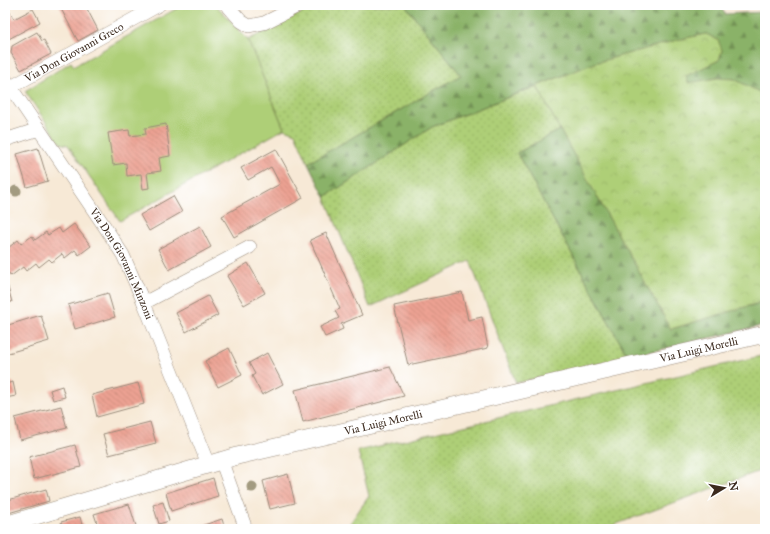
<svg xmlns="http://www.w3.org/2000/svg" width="770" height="534" font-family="'IM FELL Great Primer',serif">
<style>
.grass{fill:url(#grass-dots);stroke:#747c4a}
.forest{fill:url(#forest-firs);stroke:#626e43}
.park{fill:url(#park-crowns);stroke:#747c4a}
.garden{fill:#aecf77;stroke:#747c4a}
.building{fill:url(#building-back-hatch)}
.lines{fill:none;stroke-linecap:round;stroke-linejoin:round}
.minor-casing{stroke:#998a7a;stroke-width:14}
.tertiary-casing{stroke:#998a7a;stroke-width:18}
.minor{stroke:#fff;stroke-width:13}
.tertiary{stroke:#fff;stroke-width:17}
.tree{fill:#a39b80}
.labels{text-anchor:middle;stroke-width:3;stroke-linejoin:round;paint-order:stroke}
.street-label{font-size:11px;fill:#3b2a1e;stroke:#fff}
</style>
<defs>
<pattern id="grass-dots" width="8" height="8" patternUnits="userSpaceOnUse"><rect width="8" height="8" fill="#aecf77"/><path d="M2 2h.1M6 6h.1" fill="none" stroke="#97b266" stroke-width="1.8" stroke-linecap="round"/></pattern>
<pattern id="forest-firs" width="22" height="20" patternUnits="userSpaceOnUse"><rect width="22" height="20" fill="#8ab268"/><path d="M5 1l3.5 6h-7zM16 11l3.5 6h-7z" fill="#729155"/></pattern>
<pattern id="park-crowns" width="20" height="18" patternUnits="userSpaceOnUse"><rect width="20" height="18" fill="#aecf77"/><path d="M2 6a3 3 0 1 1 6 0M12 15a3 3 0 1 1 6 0" fill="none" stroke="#97b266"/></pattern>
<pattern id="building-back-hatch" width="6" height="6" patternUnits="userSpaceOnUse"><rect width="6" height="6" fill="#eda293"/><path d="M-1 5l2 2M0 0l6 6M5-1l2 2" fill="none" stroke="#c18477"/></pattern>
</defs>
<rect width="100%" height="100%" fill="#fff"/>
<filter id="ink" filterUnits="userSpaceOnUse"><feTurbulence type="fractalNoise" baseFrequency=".025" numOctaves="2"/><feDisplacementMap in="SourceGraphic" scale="8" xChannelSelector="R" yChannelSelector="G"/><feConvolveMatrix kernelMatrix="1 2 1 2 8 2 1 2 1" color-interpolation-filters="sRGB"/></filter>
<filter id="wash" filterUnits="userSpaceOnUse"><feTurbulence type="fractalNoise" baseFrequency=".012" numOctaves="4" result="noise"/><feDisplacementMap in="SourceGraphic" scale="16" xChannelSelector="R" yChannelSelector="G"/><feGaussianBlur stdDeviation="0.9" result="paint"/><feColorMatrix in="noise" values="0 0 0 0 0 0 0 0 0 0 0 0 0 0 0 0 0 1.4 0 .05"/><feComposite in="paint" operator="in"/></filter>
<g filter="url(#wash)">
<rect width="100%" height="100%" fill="#f7e9d6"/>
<!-- grass -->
<g class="grass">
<polygon points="317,5 405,5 461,75 308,163 295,133 284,129 248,40"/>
<polygon points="537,86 560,130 517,153 628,357 516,383 470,261 370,307 325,197 432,127"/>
<polygon points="765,355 765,469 603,529 346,529 369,496 358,451"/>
</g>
<!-- forest -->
<g class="forest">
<polygon points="405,5 719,5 725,14 765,12 765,95 734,79 717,78 688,84 685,76 719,60 722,51 718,40 706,34 681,39 595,63 432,127 325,197 308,163 461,75"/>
<polygon points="560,130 671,329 765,301 765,325 628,357 517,153"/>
</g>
<!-- park -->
<polygon class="park" points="706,34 718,40 722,50 719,60 686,76 688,83 717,78 734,79 765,95 765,301 671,329 560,130 537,86 595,63 681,39"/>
<!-- garden -->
<polygon class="garden" points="183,5 216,5 248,40 284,129 120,221 68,145 60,143 25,91 71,62 74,66"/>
<g id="blocks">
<!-- building -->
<g class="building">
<polygon points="5,5 14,19 33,9 40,22 5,41"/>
<polygon points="59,5 85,5 98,30 78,41"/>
<polygon points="37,32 42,41 44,40 51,54 21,70 11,53 12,46"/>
<polygon points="166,124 170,156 159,158 161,171 147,173 149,188 143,189 141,174 127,176 126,163 113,165 108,133 129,130 130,136 146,134 145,128"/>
<polygon points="38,148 48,181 27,187 17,154"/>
<polygon points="276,149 303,198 234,237 222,216 280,184 271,167 248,180 241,168"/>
<polygon points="173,196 182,212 149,231 140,215"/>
<polygon points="74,224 91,246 79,255 75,250 65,258 62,254 52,262 49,259 39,267 36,263 26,271 23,267 11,276 5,268 5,245 6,245 8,248 18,240 21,244 32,236 35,240 46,232 48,235 59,228 62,233"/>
<polygon points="200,226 211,247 169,270 158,249"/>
<polygon points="326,233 362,315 341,324 343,329 325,337 320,327 339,318 335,311 340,309 310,240"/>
<polygon points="248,263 265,293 244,305 227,276"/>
<polygon points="7,284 12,302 5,303 5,285"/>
<polygon points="462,292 468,320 482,317 488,348 408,365 394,306"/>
<polygon points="108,293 115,317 75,329 68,305"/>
<polygon points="208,296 218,315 186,332 176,313"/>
<polygon points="41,315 49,341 5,354 5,326"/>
<polygon points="229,348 242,375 218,387 205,361"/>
<polygon points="267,353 283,384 262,395 252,376 255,374 249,363"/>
<polygon points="390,367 404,396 303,422 295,390"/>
<polygon points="13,382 16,396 5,398 5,384"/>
<polygon points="138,383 144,404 97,417 92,395"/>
<polygon points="62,386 65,397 53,400 50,390"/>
<polygon points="61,406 67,428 20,440 15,418"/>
<polygon points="150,422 156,443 109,455 103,434"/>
<polygon points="75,445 81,467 34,479 29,457"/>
<polygon points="288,474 295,503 270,509 263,481"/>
<polygon points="213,478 218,496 171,511 166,493"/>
<polygon points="46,489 49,501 5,514 5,501"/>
<polygon points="163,502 169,521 159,524 153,505"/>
<polygon points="129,504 137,529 99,529 94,514"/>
<polygon points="80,517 83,529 63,529 61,522"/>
<polygon points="222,519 225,529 192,529"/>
</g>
</g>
</g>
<g filter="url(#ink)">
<use href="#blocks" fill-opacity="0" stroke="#998a7a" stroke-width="1"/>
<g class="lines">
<!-- minor casing -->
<g class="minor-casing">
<g id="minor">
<polyline points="227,5 241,21 249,26 264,23 300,5"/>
<path id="s1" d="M 5,79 L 105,227 L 123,255 L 144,303 L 208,464"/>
<path id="s2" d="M 11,87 L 159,5"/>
<polyline points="5,140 39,129"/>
<polyline points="144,303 250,247"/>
<polyline points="221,460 246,529"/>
</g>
</g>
<!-- tertiary casing -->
<g class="tertiary-casing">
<g id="tertiary">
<path id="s3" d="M 5,525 L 237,456 L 765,334"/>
</g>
</g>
<!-- minor -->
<use href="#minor" class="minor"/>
<!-- tertiary -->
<use href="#tertiary" class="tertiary"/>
</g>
<!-- trees -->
<g class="tree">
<circle cx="16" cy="191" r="5.5"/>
<circle cx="252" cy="487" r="5.5"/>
</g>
</g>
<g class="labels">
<!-- street labels -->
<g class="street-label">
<text dy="4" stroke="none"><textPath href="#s2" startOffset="72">Via Don Giovanni Greco</textPath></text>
<text dy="4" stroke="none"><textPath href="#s1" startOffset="219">Via Don Giovanni Minzoni</textPath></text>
<text dy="4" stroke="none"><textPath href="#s3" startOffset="716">Via Luigi Morelli</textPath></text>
<text dy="4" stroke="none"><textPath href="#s3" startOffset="392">Via Luigi Morelli</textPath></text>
</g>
</g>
<!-- margin -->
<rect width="770" height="534" fill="none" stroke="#fff" stroke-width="20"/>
<!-- north arrow -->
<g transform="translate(724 488) rotate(80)" stroke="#ffffff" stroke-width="3" paint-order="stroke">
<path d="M0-3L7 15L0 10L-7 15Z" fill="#3b2a1e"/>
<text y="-6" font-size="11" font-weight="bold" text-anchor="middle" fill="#3b2a1e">N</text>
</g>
</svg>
